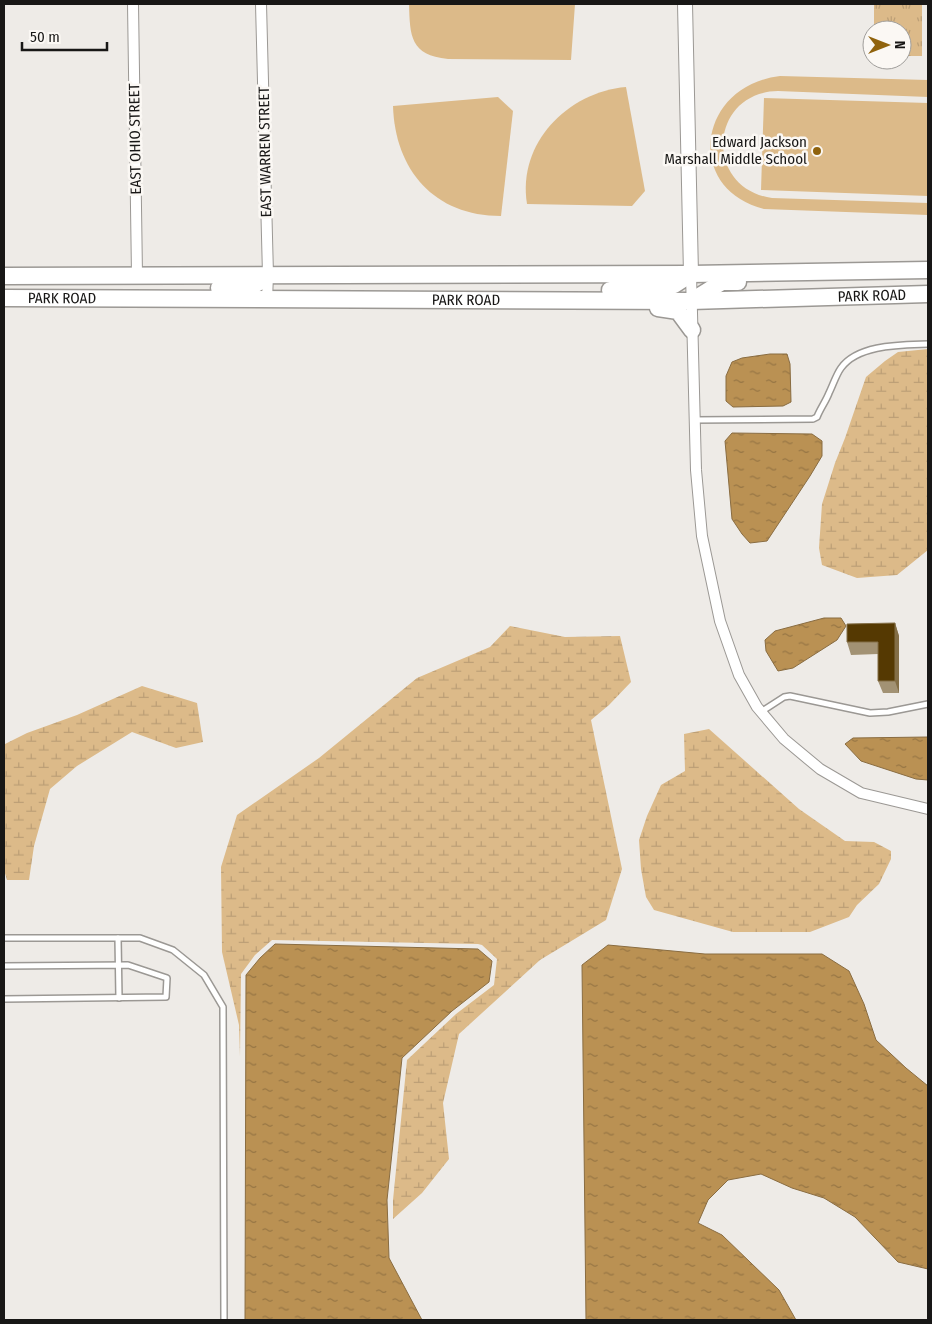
<svg xmlns="http://www.w3.org/2000/svg" width="932" height="1324" font-family="'Fira Sans Condensed',sans-serif">
<style>
.grass{fill:url(#grass-tufts)}
.wetland{fill:url(#wetland-marsh)}
.pitch{fill:#dcba89}
.water{fill:url(#water-ripples);stroke:#896c41}
.lines{fill:none;stroke-linecap:round;stroke-linejoin:round}
.service-casing{stroke:#9b9894;stroke-width:8}
.minor-casing{stroke:#9b9894;stroke-width:12}
.tertiary-casing{stroke:#9b9894;stroke-width:16}
.primary-casing{stroke:#9b9894;stroke-width:19}
.service{stroke:#fff;stroke-width:5}
.minor{stroke:#fff;stroke-width:10}
.tertiary{stroke:#fff;stroke-width:14}
.primary{stroke:#fff;stroke-width:16}
.wall{fill:#a29274}
.shaded-wall{fill:#836e47}
.building{fill:#553902;stroke:#836e47}
.poi-dot{fill:#90630d;stroke:#fbf8f4;stroke-width:2}
.labels{text-anchor:middle;stroke-width:5;stroke-linejoin:round;paint-order:stroke}
.street-label{font-size:15px;fill:#181716;stroke:#fbf8f4}
.poi-label{font-size:15px;fill:#181716;stroke:#fbf8f4;text-anchor:end}
</style>
<defs>
<pattern id="grass-tufts" width="24" height="20" patternUnits="userSpaceOnUse" patternTransform="scale(1.25)"><rect width="24" height="20" fill="#dcba89"/><path d="M3 7l-1-3M5 7V3M7 7l1-3M15 17l-1-3M17 17v-4M19 17l1-3" fill="none" stroke="#bc9f76"/></pattern>
<pattern id="wetland-marsh" width="20" height="14" patternUnits="userSpaceOnUse" patternTransform="scale(1.25)"><rect width="20" height="14" fill="#dcba89"/><path d="M1 5h8M5 5V1M11 12h8M15 12V8" fill="none" stroke="#bc9f76"/></pattern>
<pattern id="water-ripples" width="26" height="14" patternUnits="userSpaceOnUse" patternTransform="scale(1.25)"><rect width="26" height="14" fill="#ba9153"/><path d="M2 4q2-2 4 0t4 0M15 11q2-2 4 0t4 0" fill="none" stroke="#967544"/></pattern>
</defs>
<rect width="100%" height="100%" fill="#eeebe7"/>
<!-- grass -->
<polygon class="grass" points="874,4 922,4 922,56 902,56 902,30 874,30"/>
<!-- wetland -->
<g class="wetland">
<polygon points="928,349 928,550 897,575 857,578 822,565 819,548 822,504 835,463 845,438 866,377 885,361 898,352"/>
<polygon points="510,626 565,637 620,636 631,682 609,705 591,720 622,869 606,920 540,960 459,1034 443,1103 449,1159 422,1193 393,1219 393,1200 407,1060 456,1014 494,985 497,959 482,945 478,944 272,940 255,955 241,974 240,1057 239,1025 222,952 221,867 237,815 319,758 417,678 490,647"/>
<polygon points="142,686 197,703 203,742 176,748 132,732 77,766 50,789 34,846 29,880 7,880 4,870 4,760 5,744 27,733 77,715"/>
<polygon points="709,729 799,809 845,841 874,842 891,851 891,859 879,884 857,905 849,917 810,932 733,932 654,910 646,897 641,869 639,840 647,816 661,785 685,771 684,734"/>
</g>
<!-- pitch -->
<g class="pitch">
<path d="M 409,4 L 575,4 L 571,60 L 448,59 C 410,55 410,36 409,4 Z"/>
<path d="M 780,76 L 928,80 L 928,97 L 778,91 C 709,92 703,188 772,198 L 928,203 L 928,215 L 764,209 C 684,189 697,86 780,76 Z"/>
<path d="M 626,87 L 645,191 L 632,206 L 527,204 C 517,143 568,92 626,87 Z"/>
<path d="M 498,97 L 513,111 L 501,216 C 434,216 395,170 393,106 Z"/>
<polygon points="764,98 928,103 928,196 761,190"/>
</g>
<!-- water -->
<g class="water">
<polygon points="770,354 787,354 790,364 791,402 783,406 733,407 726,401 726,376 732,362 742,358"/>
<polygon points="732,433 812,434 822,441 822,456 810,476 767,541 750,543 742,534 732,519 725,441"/>
<polygon points="824,618 841,618 846,626 837,640 793,668 778,671 766,651 765,640 775,631"/>
<polygon points="928,737 928,780 916,779 861,761 845,744 853,738"/>
<polygon points="275,944 478,949 492,961 489,982 452,1011 402,1058 387,1200 389,1258 422,1320 245,1320 246,975 260,958"/>
<polygon points="608,945 705,954 822,954 849,971 864,1004 876,1040 906,1068 928,1086 928,1269 898,1262 855,1217 824,1198 792,1188 761,1174 728,1180 708,1200 698,1223 722,1235 779,1290 796,1320 586,1320 582,965"/>
</g>
<g class="lines">
<!-- service casing -->
<g class="service-casing">
<g id="service">
<path d="M 694,420 L 813,419 L 817,417 C 820,409 826,401 829,393 C 833,385 836,375 841,368 C 858,344 902,345 928,344"/>
<polyline points="761,712 784,697 790,696 870,713 888,712 928,704"/>
<polyline points="4,938 140,938 173,950 204,975 223,1007 224,1320"/>
<polyline points="118,938 119,998"/>
<polyline points="4,966 128,965 167,978 166,997 4,999"/>
</g>
</g>
<!-- minor casing -->
<g class="minor-casing">
<g id="minor">
<polyline points="133,4 137,275"/>
<polyline points="261,4 268,275 267,300"/>
<polyline points="691,274 696,470 702,536 720,621 739,675 757,707 784,739 820,769 861,793 928,809"/>
</g>
</g>
<!-- tertiary casing -->
<g class="tertiary-casing">
<polyline id="tertiary" points="685,4 691,274"/>
</g>
<!-- primary casing -->
<g class="primary-casing">
<g id="primary">
<polyline points="4,276 691,274 928,270"/>
<path d="M 219,288 C 240,288 250,291 266,277"/>
<polyline points="610,290 657,288 674,285 691,274"/>
<path id="s1" d="M 4,298 L 691,301 L 928,294"/>
<polyline points="693,300 722,282 738,282"/>
<polyline points="658,308 678,311 692,330"/>
</g>
</g>
<!-- service -->
<use href="#service" class="service"/>
<!-- minor -->
<use href="#minor" class="minor"/>
<!-- tertiary -->
<use href="#tertiary" class="tertiary"/>
<!-- primary -->
<use href="#primary" class="primary"/>
</g>
<!-- wall -->
<polygon class="wall" points="895,623 899,636 899,693 883,693 878,681 878,654 851,655 847,642"/>
<!-- shaded-wall -->
<polygon class="shaded-wall" points="895,623 899,636 899,693 895,681"/>
<!-- building -->
<polygon class="building" points="895,623 895,681 878,681 878,642 847,642 847,624"/>
<!-- markers -->
<circle class="poi-dot" cx="817" cy="151" r="5"/>
<g class="labels">
<!-- street labels -->
<g class="street-label">
<text transform="translate(135 139) rotate(-91)" y="5">EAST OHIO STREET</text>
<text transform="translate(265 152) rotate(-91)" y="5">EAST WARREN STREET</text>
<text dy="5" stroke="none"><textPath href="#s1" startOffset="868">PARK ROAD</textPath></text>
<text dy="5" stroke="none"><textPath href="#s1" startOffset="58">PARK ROAD</textPath></text>
<text dy="5" stroke="none"><textPath href="#s1" startOffset="462">PARK ROAD</textPath></text>
</g>
<!-- poi labels -->
<g class="poi-label">
<text x="807" y="147">Edward Jackson<tspan x="807" dy="17">Marshall Middle School</tspan></text>
</g>
</g>
<!-- border -->
<rect width="932" height="1324" fill="none" stroke="#181716" stroke-width="10"/>
<!-- north arrow -->
<g transform="translate(887 45) rotate(90)"><circle r="24" fill="#fbf8f4" stroke="#a09e9b"/>
<path d="M0-4L9 19L0 12L-9 19Z" fill="#90630d"/>
<text y="-8" font-size="14" font-weight="bold" text-anchor="middle" fill="#181716">N</text>
</g>
<!-- scale -->
<path d="M22 42v8h85v-8" fill="none" stroke="#181716" stroke-width="2.5"/>
<text x="30" y="42" font-size="15" fill="#181716" stroke="#fbf8f4" stroke-width="4" paint-order="stroke">50 m</text>
</svg>
